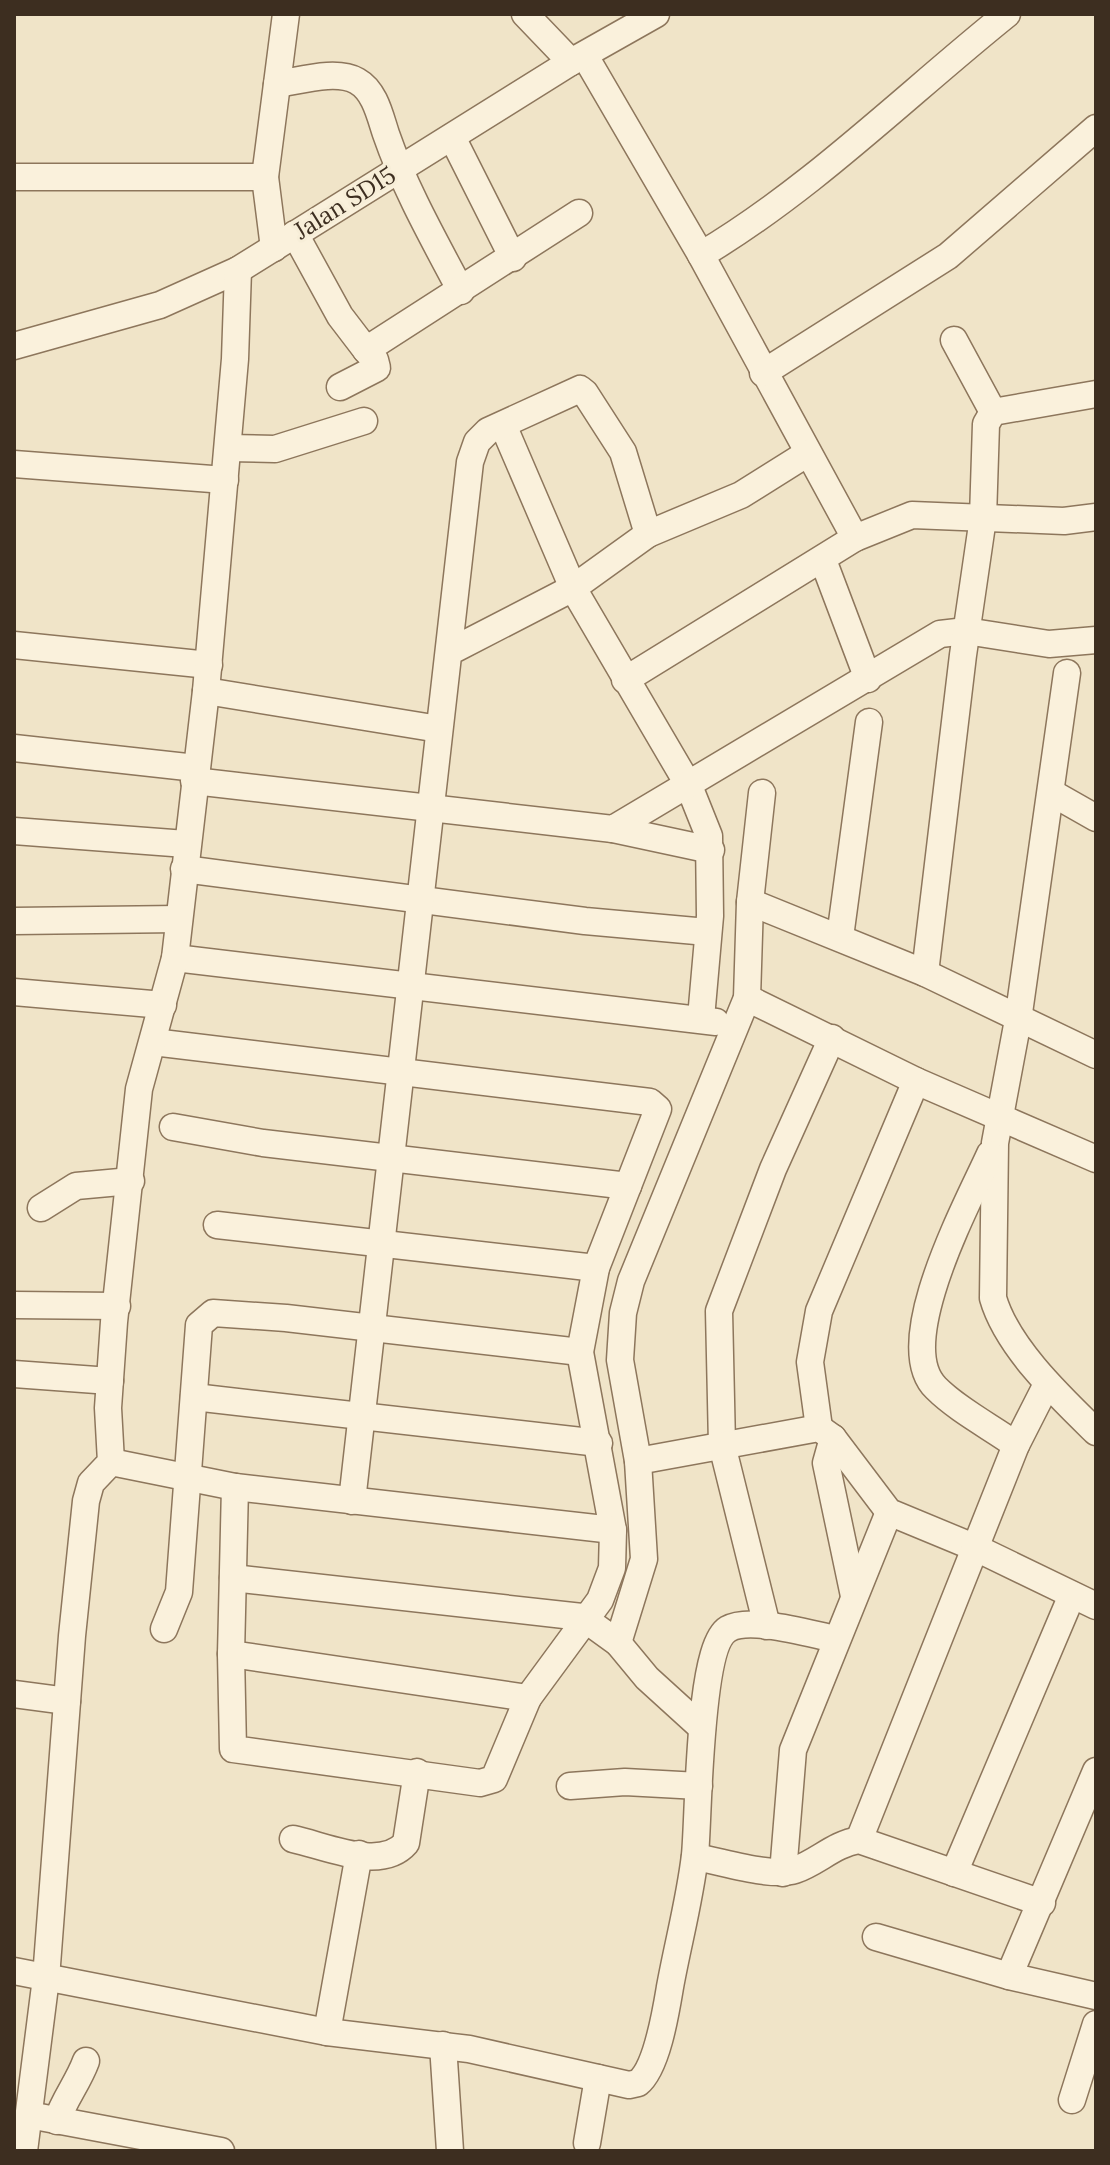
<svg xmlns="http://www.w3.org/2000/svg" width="1110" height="2165" font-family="Lora,serif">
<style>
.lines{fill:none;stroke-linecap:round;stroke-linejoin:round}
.minor-casing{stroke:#8d765c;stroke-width:29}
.minor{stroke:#faf1dc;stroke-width:26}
.labels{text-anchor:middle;stroke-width:6;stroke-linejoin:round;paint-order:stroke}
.street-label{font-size:24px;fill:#3d2e20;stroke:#f7eed8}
</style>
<rect width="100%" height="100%" fill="#f0e4c8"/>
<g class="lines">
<!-- minor casing -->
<g class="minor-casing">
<g id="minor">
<polyline points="525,14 571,62"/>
<polyline points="585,56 701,255 855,538"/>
<path d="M 277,84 C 299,81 336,69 357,81 C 375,91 380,116 386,134 C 405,189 434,240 461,291"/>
<polyline points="452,137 513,258"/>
<polyline points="14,177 265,177"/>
<polyline points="295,234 340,316 366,350 579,213"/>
<polyline points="274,248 265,177 286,14"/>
<path d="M 701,255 C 812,189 906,95 1007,14"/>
<polyline points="954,340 993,412"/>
<polyline points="14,346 160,305 238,270 571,62 656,14"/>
<polyline points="763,373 948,256 1096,128"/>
<polyline points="340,387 377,368 375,360 366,350"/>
<polyline points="503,425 573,588 689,786 709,836 710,916 701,1018"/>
<polyline points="228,448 275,449 364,421"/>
<polyline points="14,464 225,480"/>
<polyline points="648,534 741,495 808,453"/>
<polyline points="823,560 868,679"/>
<polyline points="14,645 209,665"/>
<path d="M 1067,673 L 1018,1020 L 995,1143 L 993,1298 C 1007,1347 1060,1397 1096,1432"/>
<polyline points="625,680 855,538 912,515 1064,521 1096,517"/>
<polyline points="206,691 439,729"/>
<polyline points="14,748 196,768"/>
<polyline points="194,781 613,829 940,634 966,631 1049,644 1096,640"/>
<polyline points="1052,793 1096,818"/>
<polyline points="613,829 711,850"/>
<polyline points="14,831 186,844"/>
<polyline points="184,869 585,921 707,932"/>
<polyline points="750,902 925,973 1096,1055"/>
<polyline points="14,921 179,919"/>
<polyline points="840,937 869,722"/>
<polyline points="175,958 716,1022"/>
<polyline points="925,973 963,655 983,518 986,424 993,412 1096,394"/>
<polyline points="14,992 163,1005"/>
<polyline points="747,998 916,1081 1096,1159"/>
<polyline points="153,1042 650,1102 658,1109 596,1268 580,1352 613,1530 612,1568 600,1600 528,1698 494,1779 480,1783 233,1749 231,1654 235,1487"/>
<polyline points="173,1127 263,1143 628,1186"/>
<path d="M 990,1154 C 968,1203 891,1344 936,1388 C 958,1410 991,1427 1016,1445"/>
<polyline points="41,1208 76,1186 131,1181"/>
<polyline points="217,1225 596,1268"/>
<polyline points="14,1305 117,1306"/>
<polyline points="14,1374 110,1381"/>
<polyline points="194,1397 599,1443"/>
<polyline points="819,1428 810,1362 819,1311 916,1081"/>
<polyline points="833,1438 826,1463 854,1596"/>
<polyline points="638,1461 620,1360 623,1313 631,1281 747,998 750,902 762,793"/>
<polyline points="111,1462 235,1487 613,1530"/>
<polyline points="352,1501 470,462 477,442 488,431 580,389 585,393 623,452 648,534 573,588 451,651"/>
<polyline points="233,1578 582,1617 618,1643 647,1678 702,1728"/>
<polyline points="767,1626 722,1445 719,1311 773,1169 832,1038"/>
<polyline points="164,1629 179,1592 199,1325 213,1313 286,1318 580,1352"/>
<polyline points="618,1643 644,1559 638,1461 819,1428 833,1438 889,1512 976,1548 1096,1606"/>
<polyline points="231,1654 528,1698"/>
<polyline points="14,1694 67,1701"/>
<polyline points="570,1786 625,1782 699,1786"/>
<path d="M 293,1839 C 326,1846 381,1872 406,1843 L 417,1772"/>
<polyline points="859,1840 1016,1445 1047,1384"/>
<path d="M 695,1857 C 721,1861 771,1878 795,1870 C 818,1862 834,1844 859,1840 L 1042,1903"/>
<polyline points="783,1873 793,1750 889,1512"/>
<polyline points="954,1873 1072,1595"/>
<polyline points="876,1937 1009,1976 1096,1996"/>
<path d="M 14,1971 L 327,2032 L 469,2049 L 629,2085 L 638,2083 C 657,2068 666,2011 670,1987 C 678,1943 690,1899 695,1855 C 699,1815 698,1647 728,1629 C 750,1616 810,1634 836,1639"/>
<polyline points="1009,1976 1096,1771"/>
<polyline points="327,2032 359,1854"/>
<polyline points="443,2045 450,2151"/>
<polyline points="1072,2100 1096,2024"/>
<polyline points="29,2115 221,2151"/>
<path d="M 57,2121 C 64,2099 78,2083 86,2061"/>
<polyline points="587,2143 598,2078"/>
<polyline points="24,2151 46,1978 72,1636 86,1501 91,1483 111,1462 108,1408 114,1322 139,1089 175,958 206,691 235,359 238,270"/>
</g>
</g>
<!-- minor -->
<use href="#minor" class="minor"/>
</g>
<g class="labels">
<!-- street labels -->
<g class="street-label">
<text transform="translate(345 203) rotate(-32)" y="8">Jalan SD15</text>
</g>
</g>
<!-- border -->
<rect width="1110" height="2165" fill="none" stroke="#3d2e20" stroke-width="32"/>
</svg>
